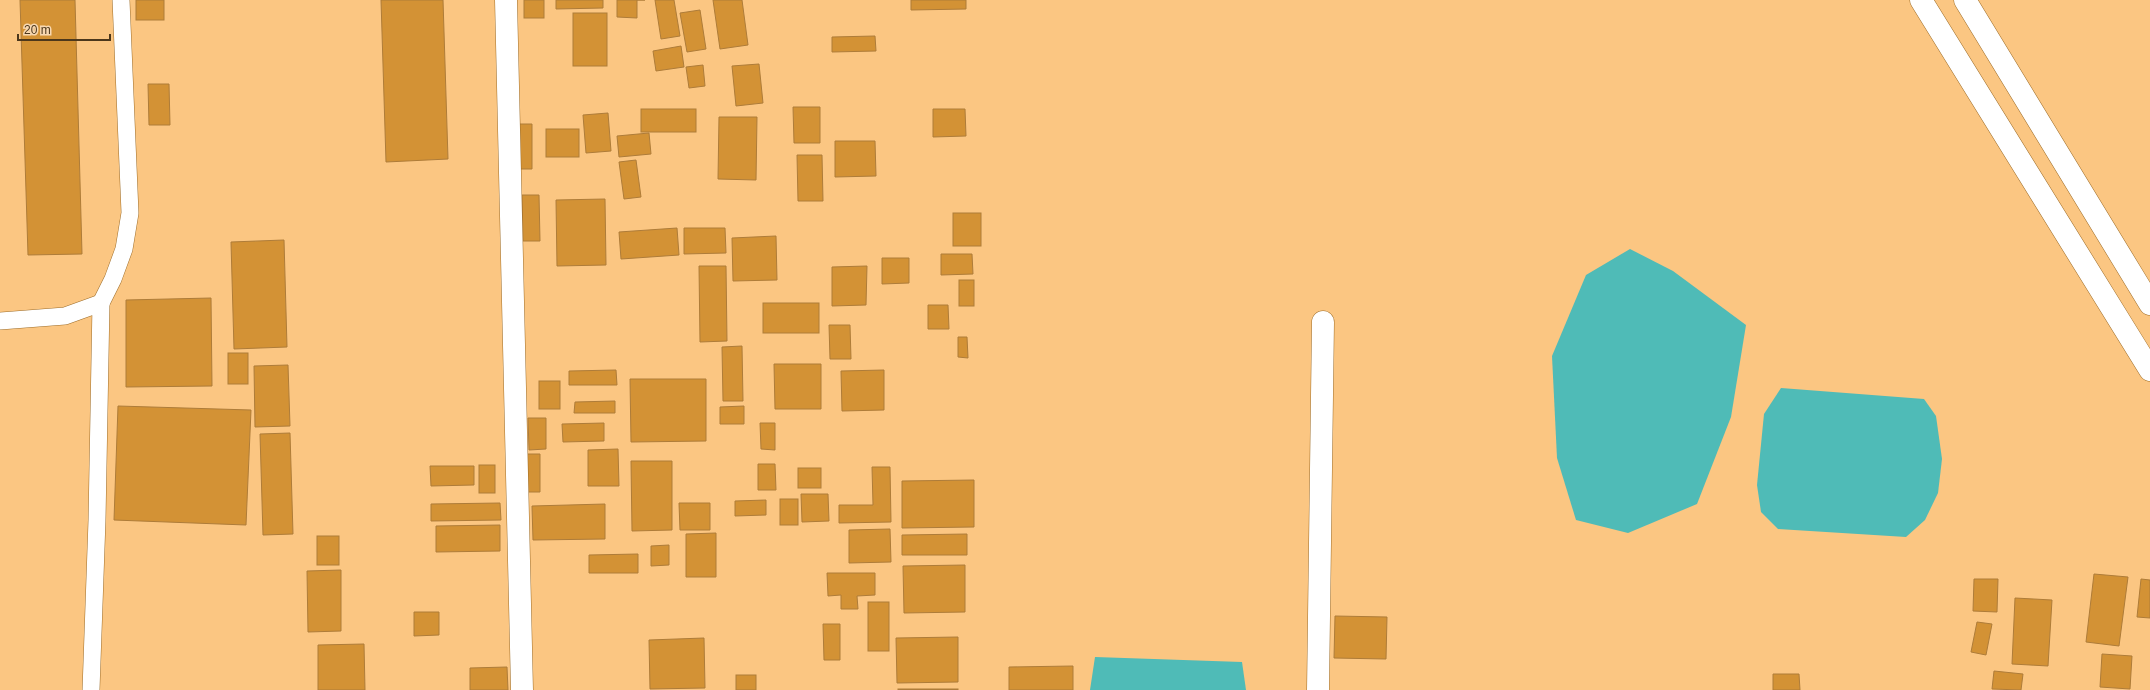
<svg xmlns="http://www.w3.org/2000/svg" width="2150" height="690" font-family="Arial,sans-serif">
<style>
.water{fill:#4fbbb7}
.building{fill:#d39235;stroke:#ae7c39}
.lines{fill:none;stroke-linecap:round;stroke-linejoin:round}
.lane-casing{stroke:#9e6d28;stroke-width:18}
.street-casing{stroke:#9e6d28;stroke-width:23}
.primary-casing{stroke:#9e6d28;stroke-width:23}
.lane{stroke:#fff;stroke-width:17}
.street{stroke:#fff;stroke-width:22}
.primary{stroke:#fff;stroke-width:22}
</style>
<rect width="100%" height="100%" fill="#fbc682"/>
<!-- water -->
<g class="water">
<polygon points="1630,249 1673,271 1746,325 1731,417 1697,504 1628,533 1576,520 1557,458 1552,356 1586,275"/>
<polygon points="1781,388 1924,399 1936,416 1942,459 1938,493 1925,520 1906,537 1778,529 1761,512 1757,485 1764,414"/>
<polygon points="1095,657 1242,662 1246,690 1090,690"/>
</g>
<!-- building -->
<g class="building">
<polygon points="20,0 75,0 82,254 28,255"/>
<rect x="136" y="0" width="28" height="20"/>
<polygon points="381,0 443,0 448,159 386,162"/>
<rect x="524" y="0" width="20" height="18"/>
<polygon points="556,0 603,0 603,8 556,9"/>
<polygon points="617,0 645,0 637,0 637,18 617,17"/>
<polygon points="655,0 674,0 680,36 661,39"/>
<polygon points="713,0 742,0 748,45 720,49"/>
<polygon points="911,0 966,0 966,9 911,10"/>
<polygon points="700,10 706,49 687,52 680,13"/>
<rect x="573" y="13" width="34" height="53"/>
<polygon points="875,36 876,51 832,52 832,37"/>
<polygon points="681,46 684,67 656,71 653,51"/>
<polygon points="759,64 763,103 736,106 732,66"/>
<polygon points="703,65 705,86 689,88 686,67"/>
<polygon points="148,84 169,84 170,125 149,125"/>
<polygon points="793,107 820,107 820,143 794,143"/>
<rect x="641" y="109" width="55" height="23"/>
<polygon points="933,109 965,109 966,136 933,137"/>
<polygon points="608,113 611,151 586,153 583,115"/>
<polygon points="719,117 757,117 756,180 718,179"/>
<polygon points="515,124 532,124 532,169 516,169"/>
<rect x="546" y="129" width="33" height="28"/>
<polygon points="649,133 651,154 619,157 617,136"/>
<polygon points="835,141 875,141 876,176 835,177"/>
<polygon points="797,155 822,155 823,201 798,201"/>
<polygon points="636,160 641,197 624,199 619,162"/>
<polygon points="522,195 539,195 540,241 523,241"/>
<polygon points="605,199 606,265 557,266 556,200"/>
<rect x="953" y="213" width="28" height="33"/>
<polygon points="677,228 679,255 621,259 619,232"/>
<polygon points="684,228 725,228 726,253 684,254"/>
<polygon points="776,236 777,280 733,281 732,238"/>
<polygon points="284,240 287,347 234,349 231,242"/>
<polygon points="941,254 972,254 973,274 941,275"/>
<polygon points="882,258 909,258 909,283 882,284"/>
<polygon points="699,266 726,266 727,341 700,342"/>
<polygon points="867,266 866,305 832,306 832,267"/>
<rect x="959" y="280" width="15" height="26"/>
<polygon points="211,298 212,386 126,387 126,300"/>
<rect x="763" y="303" width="56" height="30"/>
<polygon points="928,305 948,305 949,329 928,329"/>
<polygon points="829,325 850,325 851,359 830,359"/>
<polygon points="958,337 967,337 968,358 958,357"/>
<polygon points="742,346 743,401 723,401 722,347"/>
<rect x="228" y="353" width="20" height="31"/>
<polygon points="774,364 821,364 821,409 775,409"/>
<polygon points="288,365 290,426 255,427 254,366"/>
<polygon points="616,370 617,385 569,385 569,371"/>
<polygon points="884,370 884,410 842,411 841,371"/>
<polygon points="630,379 706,379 706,441 631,442"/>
<rect x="539" y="381" width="21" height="28"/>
<polygon points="615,401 615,413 574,413 575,402"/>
<polygon points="118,406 251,410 246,525 114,520"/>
<polygon points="744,406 744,424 720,424 720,407"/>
<polygon points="528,418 546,418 546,449 529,450"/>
<polygon points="604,423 604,441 563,442 562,424"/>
<polygon points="760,423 775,423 775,450 761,449"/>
<polygon points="290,433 293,534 263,535 260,434"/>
<polygon points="618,449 619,486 588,486 588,450"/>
<polygon points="519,454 540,454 540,492 520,492"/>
<polygon points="631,461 672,461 672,530 632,531"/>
<polygon points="758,464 775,464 776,490 758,490"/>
<rect x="479" y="465" width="16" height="28"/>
<polygon points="430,466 474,466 474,485 431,486"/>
<polygon points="872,467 890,467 891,522 839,523 839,505 873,505"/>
<rect x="798" y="468" width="23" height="20"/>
<polygon points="974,480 974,527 902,528 902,481"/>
<polygon points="801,494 828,494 829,521 802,522"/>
<rect x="780" y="499" width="18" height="26"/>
<polygon points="766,500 766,515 735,516 735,501"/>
<polygon points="500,503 501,520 431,521 431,504"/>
<polygon points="679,503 710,503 710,530 680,530"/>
<polygon points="605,504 605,539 533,540 532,506"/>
<polygon points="500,525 500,551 436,552 436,526"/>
<polygon points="890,529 891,562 849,563 849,530"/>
<polygon points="716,533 716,577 686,577 686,534"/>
<polygon points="967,534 967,555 902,555 902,535"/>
<rect x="317" y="536" width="22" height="29"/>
<polygon points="669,545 669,565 651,566 651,546"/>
<polygon points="638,554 638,573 589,573 589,555"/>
<polygon points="965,565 965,612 904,613 903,566"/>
<polygon points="341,570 341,631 308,632 307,571"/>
<polygon points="827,573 875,573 875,595 857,596 858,609 841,609 841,595 828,596"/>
<polygon points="2094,574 2128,577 2119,646 2086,642"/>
<polygon points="1974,579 1998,579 1997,612 1973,611"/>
<polygon points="2141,579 2150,580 2150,618 2137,617"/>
<polygon points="2015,598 2052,600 2048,666 2012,664"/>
<rect x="868" y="602" width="21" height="49"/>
<polygon points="414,612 439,612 439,635 414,636"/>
<polygon points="1335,616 1387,617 1386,659 1334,658"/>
<polygon points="1977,622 1992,624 1986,655 1971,652"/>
<polygon points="823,624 840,624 840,660 824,660"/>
<polygon points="958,637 958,682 897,683 896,638"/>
<polygon points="704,638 705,688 650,689 649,640"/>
<polygon points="364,644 365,690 318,690 318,645"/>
<polygon points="2102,654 2132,656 2130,689 2100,687"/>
<polygon points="1073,666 1073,690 1009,690 1009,667"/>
<polygon points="507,667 508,690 470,690 470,668"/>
<polygon points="1994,671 2023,674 2021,690 1992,689"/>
<polygon points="1773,674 1799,674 1800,690 1773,690"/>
<rect x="736" y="675" width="20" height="15"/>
<rect x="898" y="689" width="60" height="1"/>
</g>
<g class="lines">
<!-- lane casing -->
<g class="lane-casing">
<g id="lane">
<polyline points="101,303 113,279 124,249 130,213 121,0"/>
<polyline points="0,321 65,316 101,303 97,520 91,690"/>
</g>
</g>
<!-- street casing -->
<g class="street-casing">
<g id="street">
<polyline points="506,0 522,690"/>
<polyline points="1318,690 1323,322"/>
</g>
</g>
<!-- primary casing -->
<g class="primary-casing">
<g id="primary">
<polyline points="1921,0 2150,370"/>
<polyline points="1965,0 2150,304"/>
</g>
</g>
<!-- lane -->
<use href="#lane" class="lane"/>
<!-- street -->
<use href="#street" class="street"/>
<!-- primary -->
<use href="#primary" class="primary"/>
</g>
<!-- scale -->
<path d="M18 34v6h92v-6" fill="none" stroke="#4c371b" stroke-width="2"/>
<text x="24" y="34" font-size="12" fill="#4c371b" stroke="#f8d8b1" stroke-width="3" paint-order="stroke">20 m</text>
</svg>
